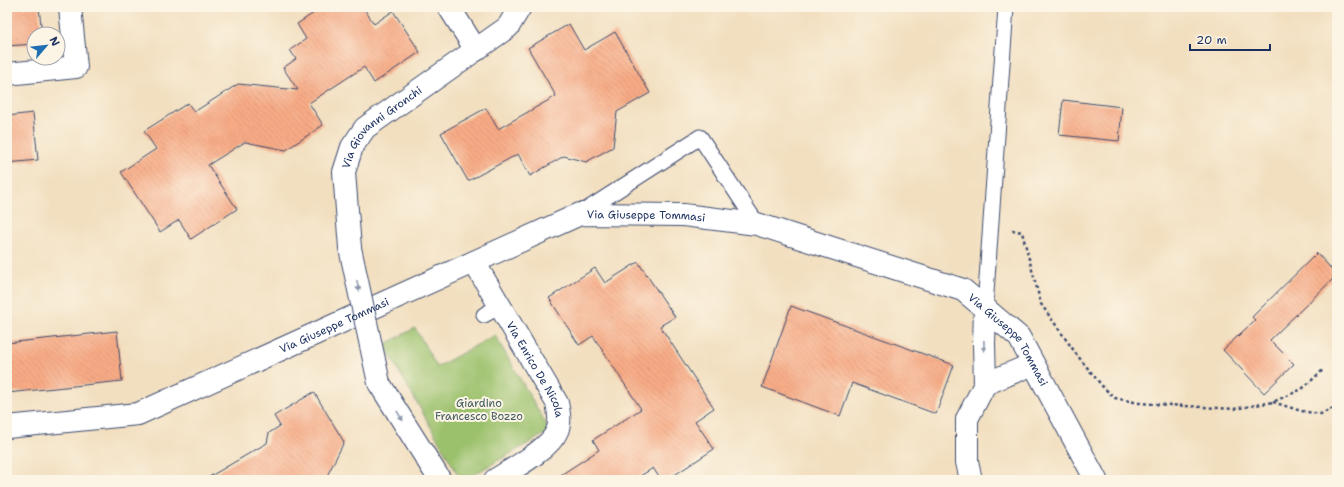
<svg xmlns="http://www.w3.org/2000/svg" width="1344" height="487" font-family="'Shantell Sans',sans-serif">
<style>
.garden{fill:#9bc16c;stroke:#5b7865}
.building{fill:url(#building-back-hatch)}
.lines{fill:none;stroke-linecap:round;stroke-linejoin:round}
.service-casing{stroke:#3b496d;stroke-width:17}
.minor-casing{stroke:#3b496d;stroke-width:24}
.path{stroke:#3b496d;stroke-width:2.5;stroke-dasharray:3 3;stroke-linecap:butt}
.service{stroke:#fff;stroke-width:15}
.minor{stroke:#fff;stroke-width:22}
.minor-bridge-casing{stroke:#3b496d;stroke-width:24;stroke-linecap:butt}
.minor-bridge{stroke:#fff;stroke-width:22}
.oneway{fill:#8d97ae}
.labels{text-anchor:middle;stroke-width:4;stroke-linejoin:round;paint-order:stroke}
.street-label{font-size:11px;fill:#1b2f5e;stroke:#fcf5e5}
.park-label{font-size:11px;fill:#415b62;stroke:#fcf5e5}
</style>
<defs>
<pattern id="building-back-hatch" width="6" height="6" patternUnits="userSpaceOnUse"><rect width="6" height="6" fill="#f8ab85"/><path d="M-1 5l2 2M0 0l6 6M5-1l2 2" fill="none" stroke="#d49375"/></pattern>
</defs>
<rect width="100%" height="100%" fill="#fcf5e5"/>
<filter id="ink" filterUnits="userSpaceOnUse"><feTurbulence type="fractalNoise" baseFrequency=".025" numOctaves="2"/><feDisplacementMap in="SourceGraphic" scale="8" xChannelSelector="R" yChannelSelector="G"/><feConvolveMatrix kernelMatrix="1 2 1 2 8 2 1 2 1" color-interpolation-filters="sRGB"/></filter>
<filter id="wash" filterUnits="userSpaceOnUse"><feTurbulence type="fractalNoise" baseFrequency=".012" numOctaves="4" result="noise"/><feDisplacementMap in="SourceGraphic" scale="16" xChannelSelector="R" yChannelSelector="G"/><feGaussianBlur stdDeviation="0.9" result="paint"/><feColorMatrix in="noise" values="0 0 0 0 0 0 0 0 0 0 0 0 0 0 0 0 0 1.4 0 .05"/><feComposite in="paint" operator="in"/></filter>
<g filter="url(#wash)">
<rect width="100%" height="100%" fill="#f2dfc0"/>
<!-- garden -->
<polygon class="garden" points="415,328 437,367 495,335 550,431 464,480 461,480 384,345"/>
<g id="blocks">
<!-- building -->
<g class="building">
<polygon points="7,7 39,7 42,34 34,34 34,44 7,46"/>
<polygon points="323,7 363,7 374,24 393,11 420,52 374,83 364,67 309,103 323,125 286,150 245,142 208,165 237,209 191,239 179,220 160,232 121,172 156,149 144,131 188,103 194,112 238,84 298,90 283,68 296,59 290,50 306,39 297,24"/>
<polygon points="569,24 584,50 615,32 650,93 617,112 613,147 586,162 564,156 530,176 518,154 468,181 441,133 486,108 498,129 556,96 528,48"/>
<polygon points="1063,100 1122,107 1119,141 1059,135"/>
<polygon points="33,113 38,160 7,163 7,116"/>
<polygon points="1317,253 1337,275 1270,340 1294,364 1264,393 1223,350 1255,320 1252,317"/>
<polygon points="638,262 675,317 660,326 714,408 695,421 714,449 667,480 661,480 653,468 634,480 553,480 599,450 593,440 641,409 593,336 579,345 549,298 595,268 605,283"/>
<polygon points="791,306 954,365 936,414 852,383 840,416 762,387"/>
<polygon points="117,331 122,381 7,393 7,343"/>
<polygon points="314,392 344,442 325,480 204,480 267,443 269,433 280,426 274,416"/>
</g>
</g>
</g>
<g filter="url(#ink)">
<use href="#blocks" fill-opacity="0" stroke="#3b496d" stroke-width="1"/>
<g class="lines">
<!-- service casing -->
<g class="service-casing">
<g id="service">
<polyline points="580,214 700,137 757,224"/>
<polyline points="985,307 1006,7"/>
<polyline points="484,315 500,306"/>
</g>
</g>
<!-- minor casing -->
<g class="minor-casing">
<g id="minor">
<polyline points="449,7 476,50"/>
<polyline points="7,74 76,67 70,7"/>
<path id="s1" d="M 350,248 L 344,172 L 352,147 L 365,128 L 508,27 L 520,7"/>
<path id="s2" d="M 474,262 L 557,403 C 559,412 561,422 557,431 C 550,449 512,469 495,480"/>
<polyline points="985,307 984,344 985,384"/>
<polyline points="379,383 440,480"/>
<path id="s3" d="M 7,427 L 138,414 L 580,214 L 683,215 L 757,224 L 963,290 L 1019,337 L 1096,480"/>
<polyline points="971,480 967,462 967,419 985,384 1033,364"/>
</g>
</g>
<!-- path -->
<g class="path">
<polyline points="1012,230 1022,232 1041,304 1077,355 1103,387 1115,398 1139,403 1234,409 1273,402 1302,389 1324,369"/>
<polyline points="1273,402 1301,411 1321,414 1337,406"/>
</g>
<!-- service -->
<use href="#service" class="service"/>
<!-- minor -->
<use href="#minor" class="minor"/>
<!-- minor-bridge casing -->
<g class="minor-bridge-casing">
<polyline id="minor-bridge" points="350,248 379,383"/>
</g>
<!-- minor-bridge -->
<use href="#minor-bridge" class="minor-bridge"/>
</g>
<!-- one-way arrows -->
<defs><path id="oneway-solid" d="M-6-.8H1V-3.2L6.5 0L1 3.2V.8H-6Z"/></defs>
<g class="oneway">
<use href="#oneway-solid" transform="translate(358 286) rotate(78)"/>
<use href="#oneway-solid" transform="translate(984 346) rotate(89)"/>
<use href="#oneway-solid" transform="translate(400 416) rotate(58)"/>
</g>
</g>
<g class="labels">
<!-- street labels -->
<g class="street-label">
<text dy="4" stroke="none"><textPath href="#s1" startOffset="137">Via Giovanni Gronchi</textPath></text>
<text dy="4" stroke="none"><textPath href="#s3" startOffset="683">Via Giuseppe Tommasi</textPath></text>
<text dy="4" stroke="none"><textPath href="#s3" startOffset="347">Via Giuseppe Tommasi</textPath></text>
<text dy="4" stroke="none"><textPath href="#s3" startOffset="1079">Via Giuseppe Tommasi</textPath></text>
<text dy="4" stroke="none"><textPath href="#s2" startOffset="124">Via Enrico De Nicola</textPath></text>
</g>
<!-- park labels -->
<g class="park-label">
<text x="479" y="407">Giardino<tspan x="479" dy="13">Francesco Bozzo</tspan></text>
</g>
</g>
<!-- margin -->
<rect width="1344" height="487" fill="none" stroke="#fcf5e5" stroke-width="24"/>
<!-- north arrow -->
<g transform="translate(46 46) rotate(62)"><circle r="19" fill="#fcf5e5" stroke="#a2a6af"/>
<path d="M0-3L7 15L0 10L-7 15Z" fill="#1f6fb2"/>
<text y="-6" font-size="11" font-weight="bold" text-anchor="middle" fill="#1b2f5e">N</text>
</g>
<!-- scale -->
<path d="M1190 44v6h80v-6" fill="none" stroke="#1b2f5e" stroke-width="2"/>
<text x="1196" y="44" font-size="12" fill="#1b2f5e" stroke="#fcf5e5" stroke-width="3" paint-order="stroke">20 m</text>
</svg>
